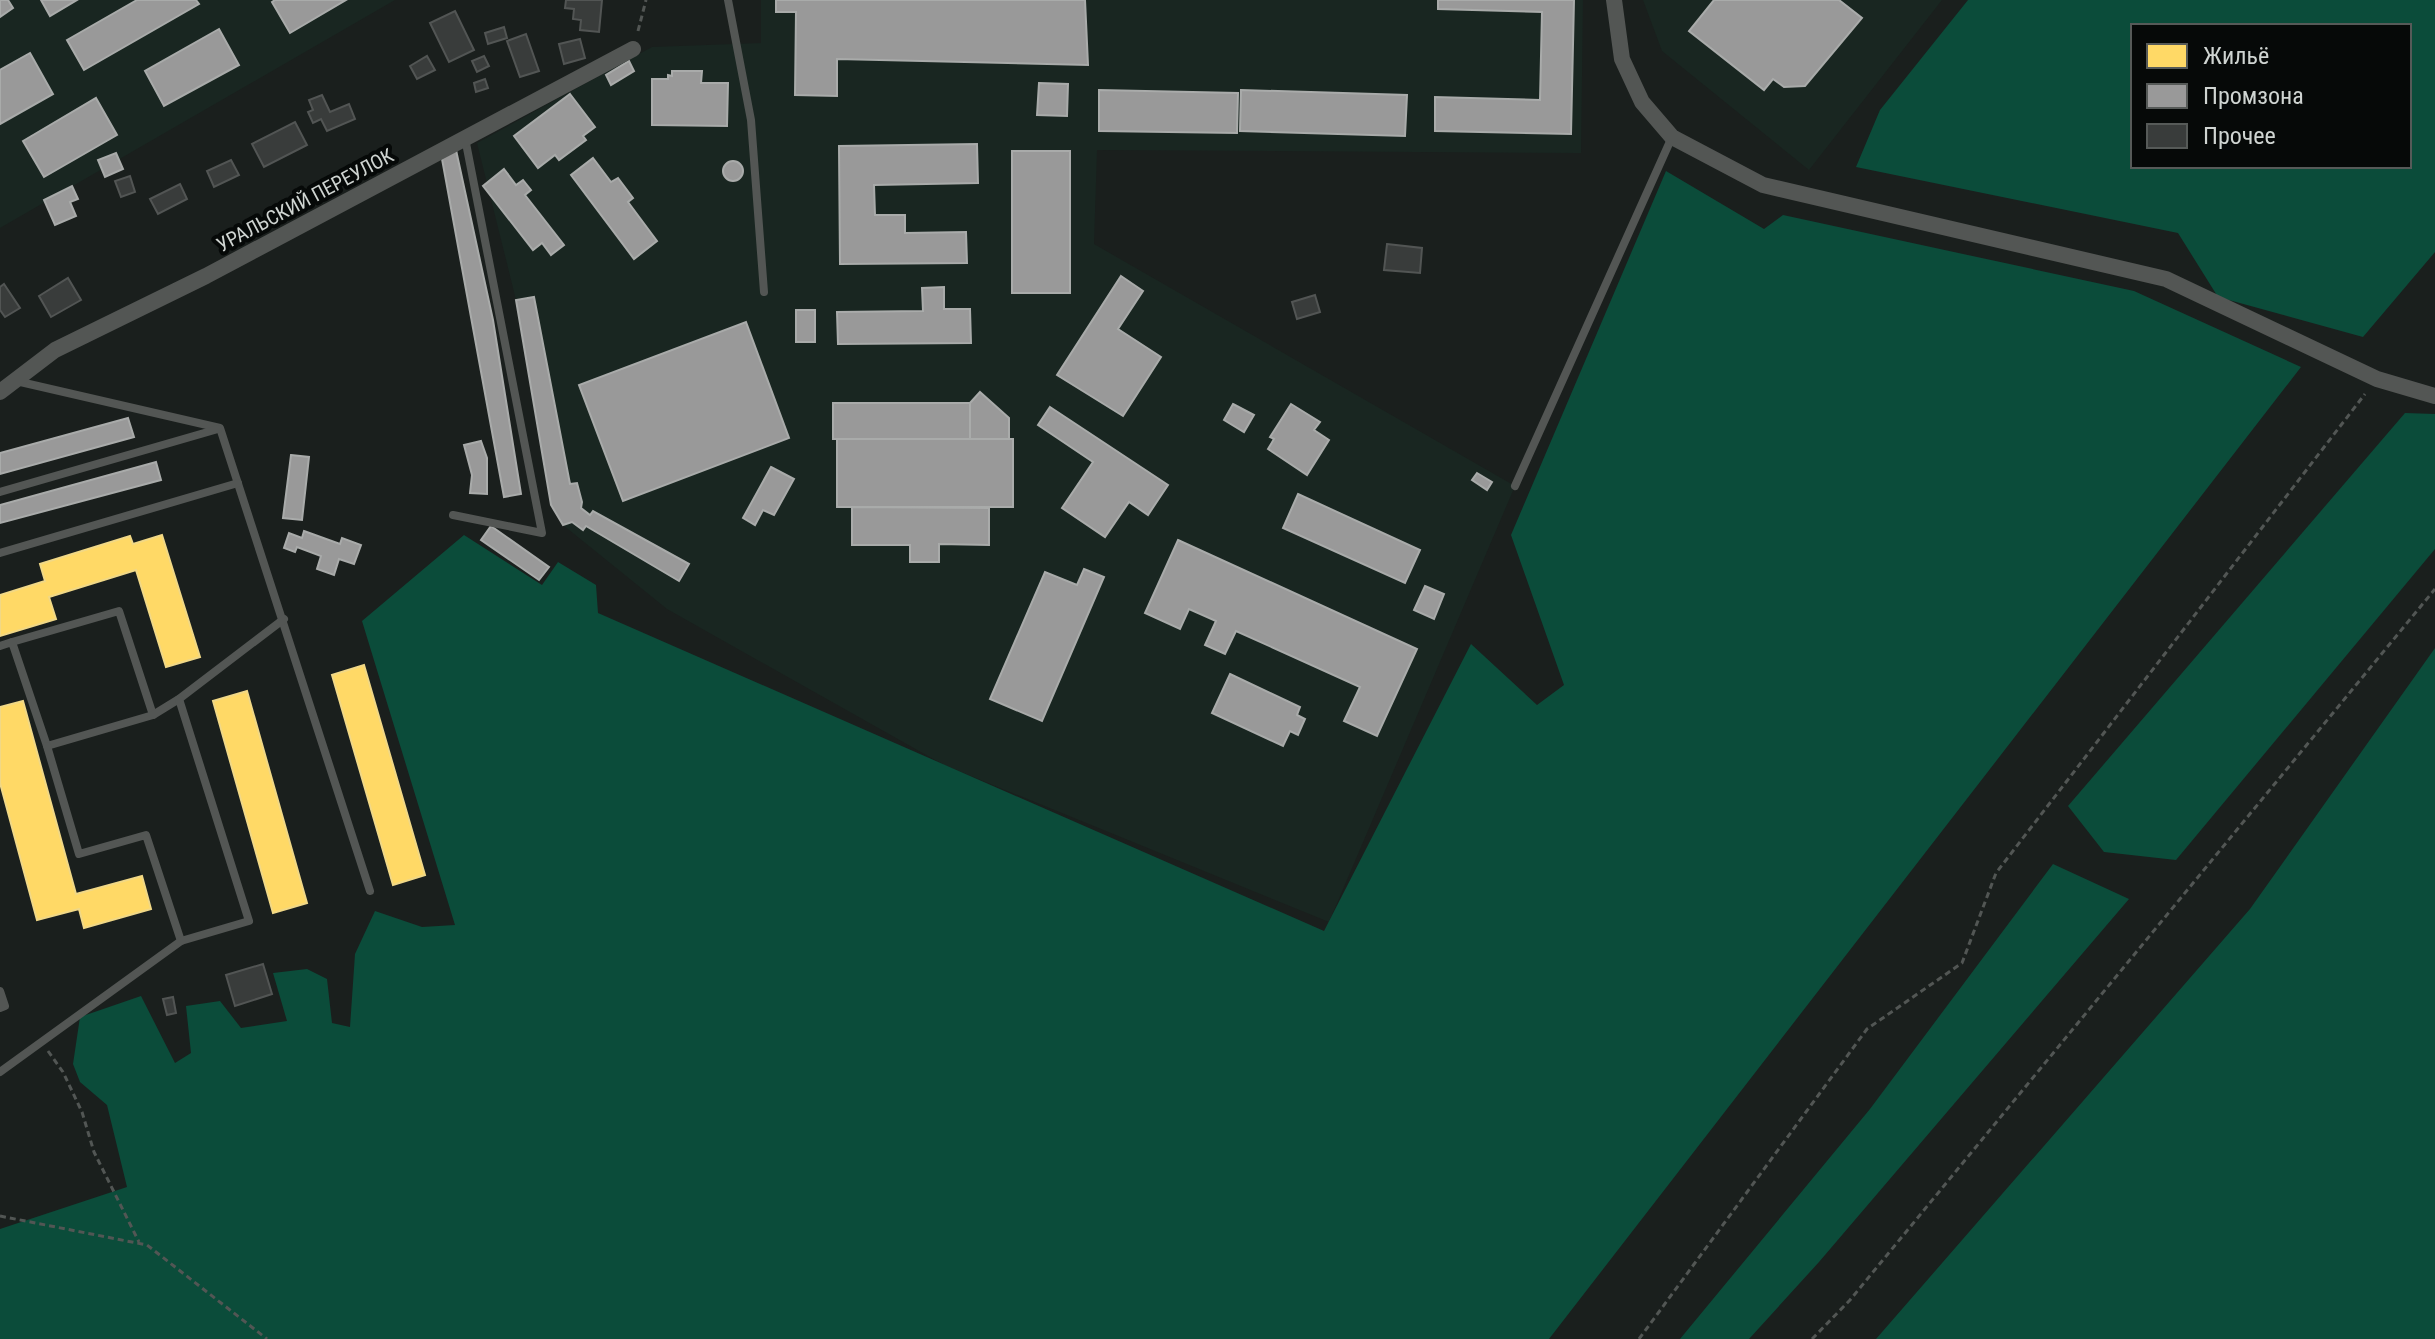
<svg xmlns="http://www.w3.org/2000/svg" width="2435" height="1339" font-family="'Roboto Condensed',sans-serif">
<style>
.built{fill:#192621}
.forest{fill:#0b4c3a;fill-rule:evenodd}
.homes{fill:#ffd966;stroke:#f1d886;stroke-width:2}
.industry{fill:#999;stroke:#a9abaa;stroke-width:2}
.building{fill:#393c3b;stroke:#525554;stroke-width:2}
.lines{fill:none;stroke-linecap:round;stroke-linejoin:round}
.path{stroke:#525654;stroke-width:3;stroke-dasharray:6 4;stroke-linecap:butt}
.lane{stroke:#535654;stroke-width:8}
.street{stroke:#535654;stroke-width:16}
.labels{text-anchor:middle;stroke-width:8;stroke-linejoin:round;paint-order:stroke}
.street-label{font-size:20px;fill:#cfd4d1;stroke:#060908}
</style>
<rect width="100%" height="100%" fill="#1a1f1d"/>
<!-- built -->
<g class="built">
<polygon points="0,0 395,0 0,228"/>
<polygon points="761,0 1583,0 1581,153 1097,150 1094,244 1515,486 1329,922 944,765 667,609 563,525 551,505 516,300 477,143 652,47 761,43"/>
<polygon points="1643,0 1942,0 1809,170 1662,51"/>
</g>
<!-- forest -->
<g class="forest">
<path d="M 1968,0 L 2435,0 L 2435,252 L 2363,337 L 2218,297 L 2178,233 L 1856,167 L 1880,110 ZM 2133,26 L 2409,26 L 2409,166 L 2133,166 Z"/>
<polygon points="1666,171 1764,229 1783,215 2134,291 2301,367 1549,1339 0,1339 0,1229 127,1187 107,1105 80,1082 73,1064 80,1017 141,996 175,1063 191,1053 186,1006 220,1001 241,1028 287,1021 273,973 307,969 327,979 332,1023 350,1027 355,954 375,911 422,927 455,925 362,621 464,535 542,585 558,562 596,585 598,613 1324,931 1471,644 1537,705 1564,685 1511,535"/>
<polygon points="2405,413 2435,414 2435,549 2176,860 2104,852 2068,806"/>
<polygon points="2435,648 2435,1339 1876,1339 2250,909"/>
<polygon points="2053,864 2129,899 1819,1262 1749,1339 1680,1339 1870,1109"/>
</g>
<!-- homes -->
<g class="homes">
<polygon points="162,535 200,657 166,667 136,570 49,597 56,619 0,636 0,595 45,581 40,564 130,536 133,544"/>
<polygon points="364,665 425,875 393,885 332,675"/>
<polygon points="247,691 307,903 273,913 213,701"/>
<polygon points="23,701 76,894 142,876 151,909 84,928 79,909 37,920 0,783 0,707"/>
</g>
<!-- industry -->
<g class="industry">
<polygon points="0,0 8,0 13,8 0,17"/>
<polygon points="41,0 77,0 50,16"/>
<polygon points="137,0 196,0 199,4 84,70 67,40"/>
<polygon points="275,0 346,0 290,33 272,2"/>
<polygon points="776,0 1085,0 1088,65 837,59 837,96 795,95 796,12 776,12"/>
<polygon points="1438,0 1574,0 1571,134 1435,131 1435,97 1540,100 1542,12 1438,9"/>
<polygon points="1714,0 1839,0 1862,18 1805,86 1784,87 1773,79 1764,90 1689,31"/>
<polygon points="219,29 239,65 164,106 145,71"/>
<polygon points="30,53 53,94 0,124 0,70"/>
<polygon points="629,61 634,71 611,85 606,75"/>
<polygon points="672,71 702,71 701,83 728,83 727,126 652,125 652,79 668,79 668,75 672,76"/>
<polygon points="1039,83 1068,84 1067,116 1037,115"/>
<polygon points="1099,90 1238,93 1237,133 1099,131"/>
<polygon points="1241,90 1407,95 1405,136 1240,131"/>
<polygon points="570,94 595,127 583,136 586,140 559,160 555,155 538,168 514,136"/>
<polygon points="96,98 117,135 44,177 23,141"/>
<polygon points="977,144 978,183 874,185 875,215 905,215 905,233 966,232 967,263 840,264 839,146"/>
<polygon points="456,150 493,320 521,494 504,497 442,159"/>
<rect x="1012" y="151" width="58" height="142"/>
<polygon points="116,153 123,169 105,177 98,160"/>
<polygon points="593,158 611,182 618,178 633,198 628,202 657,241 634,259 571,175"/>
<circle cx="733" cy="171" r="10"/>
<polygon points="504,169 516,185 523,180 531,190 525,195 564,245 551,255 542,243 533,250 483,186"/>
<polygon points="72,186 78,199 70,202 76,216 55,225 44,200"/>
<polygon points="1121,276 1143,291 1118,329 1161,357 1123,416 1057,375"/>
<polygon points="944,287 944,309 970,309 971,343 838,344 837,312 923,311 922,288"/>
<polygon points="534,297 570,484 577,483 582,502 581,508 590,515 593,511 689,564 679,581 586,526 583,530 572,522 563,525 551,505 516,300"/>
<rect x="796" y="310" width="19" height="32"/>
<polygon points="746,322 789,438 623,501 579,385"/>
<polygon points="980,392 1009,418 1009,439 970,439 970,403"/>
<rect x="833" y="403" width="137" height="36"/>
<polygon points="1233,404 1254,415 1244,432 1224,420"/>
<polygon points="1291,404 1320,422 1314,430 1329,440 1307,475 1268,449 1274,439 1270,437"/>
<polygon points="1050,407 1168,485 1148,515 1129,502 1105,537 1062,508 1093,462 1038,425"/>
<polygon points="128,418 134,437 0,474 0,453"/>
<rect x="837" y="439" width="176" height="68"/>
<polygon points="481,441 487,458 487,494 470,493 472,475 464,445"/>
<polygon points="291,455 309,457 302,520 283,518"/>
<polygon points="156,462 161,480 0,523 0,505"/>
<polygon points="771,467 794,479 774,515 763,510 755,525 743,518"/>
<polygon points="1477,473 1492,482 1487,490 1472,480"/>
<polygon points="1298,494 1420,550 1405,583 1283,528"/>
<polygon points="852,507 989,508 989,545 939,544 939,562 910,562 910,545 852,545"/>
<polygon points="491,526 549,567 539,580 481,540"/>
<polygon points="304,531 340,544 342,538 361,545 354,564 339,559 334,575 317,569 321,556 297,547 295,552 284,548 289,533 302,538"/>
<polygon points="1178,540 1417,649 1377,736 1344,721 1360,687 1236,631 1225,654 1205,645 1216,621 1189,609 1180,629 1145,613"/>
<polygon points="1084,569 1104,577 1042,721 990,699 1045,572 1077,585"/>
<polygon points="1425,586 1444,594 1434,619 1414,610"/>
<polygon points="1230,674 1300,707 1297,715 1305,719 1298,735 1290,731 1283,746 1212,713"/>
</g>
<!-- building -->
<g class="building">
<polygon points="566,0 602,0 599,32 580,30 581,20 573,19 574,9 565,8"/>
<polygon points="455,11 474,50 449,62 430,23"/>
<polygon points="504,27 507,38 488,44 485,33"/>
<polygon points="526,34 539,71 520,77 507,41"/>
<polygon points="580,39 585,58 564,64 559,44"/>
<polygon points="427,56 435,70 417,79 410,66"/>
<polygon points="484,56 489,66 477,72 472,61"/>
<polygon points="485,79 488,88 476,92 474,83"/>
<polygon points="322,95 330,112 349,104 355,119 327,131 321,119 313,123 308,112 313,110 309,100"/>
<polygon points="295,122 307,145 264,167 252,144"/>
<polygon points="231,160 239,175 214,187 207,171"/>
<polygon points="130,176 135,192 121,197 115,181"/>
<polygon points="180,184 187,199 158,214 150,199"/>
<polygon points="1387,244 1422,248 1420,273 1384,270"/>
<polygon points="68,278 81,300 51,317 39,296"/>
<polygon points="4,284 20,308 5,317 0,310 0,287"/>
<polygon points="1315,295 1320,312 1297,319 1292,302"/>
<polygon points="263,964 272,994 235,1006 226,975"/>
<polygon points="173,997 176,1013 167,1015 163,999"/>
</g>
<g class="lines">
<!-- path -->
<g class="path">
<polyline points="638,31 646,0"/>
<polyline points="48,1051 63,1072 82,1112 94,1152 139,1242"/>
<polyline points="0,1216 147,1245 267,1339"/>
<polyline points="1639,1339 1867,1029 1962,963 1996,873 2365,394"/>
<polyline points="1812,1339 1850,1300 2435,589"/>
</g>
<!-- lane -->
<g class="lane">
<polyline points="728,0 751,120 764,292"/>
<polyline points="16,381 220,428 370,891"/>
<polyline points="1515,486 1672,137"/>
<polyline points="0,492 218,429"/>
<polyline points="453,515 542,533 465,138"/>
<polyline points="0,553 238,483"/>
<polyline points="12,642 119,611 153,715"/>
<polyline points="0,646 12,642 47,746 153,715 179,699 284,619"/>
<polyline points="47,746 79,854 146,835 181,941"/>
<polyline points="0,991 5,1006 0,1008"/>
<polyline points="0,1072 181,941 249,921 179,699"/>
</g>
<!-- street -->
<g class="street">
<polyline points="1614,0 1622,59 1642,102 1672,137 1763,185 2166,279 2377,379 2435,396"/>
<polyline points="0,392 55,350 206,276 633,49"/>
</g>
</g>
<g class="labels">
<!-- street labels -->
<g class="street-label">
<text transform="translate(305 200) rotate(-28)" y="7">УРАЛЬСКИЙ ПЕРЕУЛОК</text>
</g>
</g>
<!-- legend -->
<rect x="2131" y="24" width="280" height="144" fill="#060908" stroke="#565a58" stroke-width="2"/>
<rect x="2147" y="44" width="40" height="24" fill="#ffd966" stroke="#565a58" stroke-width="2"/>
<text x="2203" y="64" font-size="24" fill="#cfd4d1">Жильё</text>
<rect x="2147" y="84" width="40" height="24" fill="#999999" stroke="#565a58" stroke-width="2"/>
<text x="2203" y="104" font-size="24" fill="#cfd4d1">Промзона</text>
<rect x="2147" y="124" width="40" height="24" fill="#393c3b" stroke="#565a58" stroke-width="2"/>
<text x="2203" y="144" font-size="24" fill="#cfd4d1">Прочее</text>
</svg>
